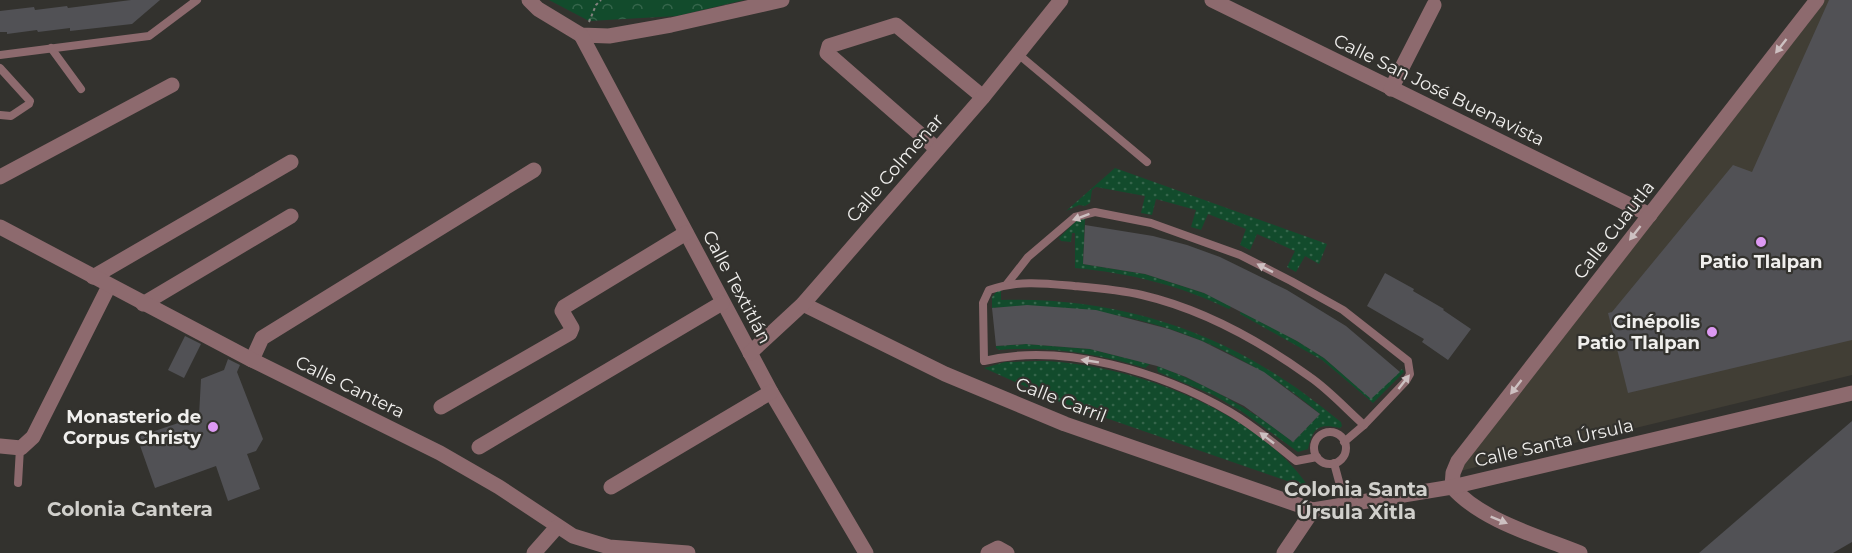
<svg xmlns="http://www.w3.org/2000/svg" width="1852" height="553" font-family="Montserrat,sans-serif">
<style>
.built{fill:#413e35}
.grass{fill:url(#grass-dots)}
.forest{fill:url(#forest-crowns)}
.building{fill:#515155}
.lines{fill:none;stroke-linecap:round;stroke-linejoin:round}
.path{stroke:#83827f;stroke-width:2;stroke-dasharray:3 3;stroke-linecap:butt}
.service{stroke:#8d6a6e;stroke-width:8}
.minor{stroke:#8d6a6e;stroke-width:15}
.tertiary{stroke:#8d6a6e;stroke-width:15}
.oneway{fill:#cdc0c1}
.poi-dot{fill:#dd99f3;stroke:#33322e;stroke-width:2}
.labels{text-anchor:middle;stroke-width:4.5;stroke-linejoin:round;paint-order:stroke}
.street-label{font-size:18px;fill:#f0efed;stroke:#33322e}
.poi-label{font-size:18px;font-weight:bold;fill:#f0efed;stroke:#33322e;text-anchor:end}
.neighbourhood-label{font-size:20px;font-weight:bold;fill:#d1d0cc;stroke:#33322e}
</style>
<defs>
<pattern id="grass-dots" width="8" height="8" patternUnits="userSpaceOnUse" patternTransform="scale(1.5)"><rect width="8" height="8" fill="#124b2c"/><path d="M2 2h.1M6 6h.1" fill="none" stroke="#35654b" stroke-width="1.8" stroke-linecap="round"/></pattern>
<pattern id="forest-crowns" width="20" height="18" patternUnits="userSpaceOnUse" patternTransform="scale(1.5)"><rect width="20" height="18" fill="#124b2c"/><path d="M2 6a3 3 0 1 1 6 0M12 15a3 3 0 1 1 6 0" fill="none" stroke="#35654b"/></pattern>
</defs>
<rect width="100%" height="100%" fill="#33322e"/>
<!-- built -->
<polygon class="built" points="1823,0 1852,0 1852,375 1460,471 1459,463"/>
<!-- grass -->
<g class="grass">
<polygon points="1115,168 1327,244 1319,264 1305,256 1296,272 1287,267 1295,251 1257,234 1250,250 1240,245 1246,229 1208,214 1201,230 1191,227 1196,210 1156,199 1152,215 1141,213 1145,196 1096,187 1092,190 1090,203 1085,206 1079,205 1066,211"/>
<path d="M 1079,218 L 1085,218 L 1083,264 L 1145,274 L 1204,293 L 1232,306 L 1229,309 C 1179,285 1129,273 1075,268 L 1075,233 L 1072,233 L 1071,242 L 1061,241 L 1059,238 Z"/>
<path d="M 997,291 L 1001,291 L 1001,300 C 1094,297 1188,320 1267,369 C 1293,384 1317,403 1341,422 L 1342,426 L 1340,428 C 1318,423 1313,428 1308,449 L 1298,452 L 1241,411 L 1213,395 L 1158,372 L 1157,368 L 1158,366 C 1207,385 1252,409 1293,442 L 1320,414 C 1302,399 1284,385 1264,373 C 1183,322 1087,301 992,308 L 992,297 Z"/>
<polygon points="1241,310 1297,341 1324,358 1371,398 1402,369 1404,372 1373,403 1322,360 1240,314"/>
<path d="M 1026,344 L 1090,349 L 1150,364 L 1145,368 C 1097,353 1049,346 999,350 L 996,348 L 996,346 Z"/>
<path d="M 1005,362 C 1023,362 1042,360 1060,362 C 1145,370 1262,415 1310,489 L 1060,402 L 984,368 Z"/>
</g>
<!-- forest -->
<polygon class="forest" points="549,0 744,0 677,16 589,21"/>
<!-- building -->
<g class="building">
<polygon points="131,0 160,0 132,24 70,31 70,28 38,32 37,30 7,34 7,32 0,32 0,11 34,7 35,10 67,6 68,8"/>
<polygon points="1829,0 1852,0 1852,340 1628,393 1608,313 1612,312 1733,165 1752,172"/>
<polygon points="1085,225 1153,236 1187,245 1220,257 1287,290 1346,326 1400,372 1371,399 1324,358 1297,341 1204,293 1145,274 1083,264"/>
<polygon points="1385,273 1414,289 1413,291 1444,309 1443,310 1471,329 1448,360 1422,342 1424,339 1367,306"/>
<polygon points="1027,305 1096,310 1169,329 1202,341 1264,372 1320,414 1293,442 1244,406 1186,377 1157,366 1090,349 1026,344 996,346 992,308"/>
<polygon points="185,336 201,344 184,378 168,370"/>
<polygon points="228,359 240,365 237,372 263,439 256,451 247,454 260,489 228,501 216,466 155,488 137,437 199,416 201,379 224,370"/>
<polygon points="1852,421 1852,542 1833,553 1699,553"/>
</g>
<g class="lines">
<!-- path -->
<polyline class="path" points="589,22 596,5 601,0"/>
<!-- service -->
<g class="service">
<polyline points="51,48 81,89"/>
<polyline points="1018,54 1147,162"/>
<polyline points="0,55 149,36 197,0"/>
<polyline points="0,68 30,101 29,104 11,116 0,115"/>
<polyline points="1007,284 1028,257 1075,217 1095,212 1151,223 1240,255 1291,281 1343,310 1408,361 1410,374 1406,381 1364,425 1344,442"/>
<circle cx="1330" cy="448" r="16"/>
<path d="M 1317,457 L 1296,461 C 1275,444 1254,426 1230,412 C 1162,372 1062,342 984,361 L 983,303 L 989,290 C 1019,280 1043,283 1074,286 C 1096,288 1120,290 1142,295 C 1202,309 1260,341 1310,377 C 1329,390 1346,409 1364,425"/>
<polyline points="1334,463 1345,504"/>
<polyline points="18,483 20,448"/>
</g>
<!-- minor -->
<g class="minor">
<polyline points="529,0 538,9 581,35 609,36 671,25 782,0"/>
<polyline points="1212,0 1650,215"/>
<polyline points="581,35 771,392 866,553"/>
<polyline points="1391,89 1434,5"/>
<polyline points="937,149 827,53 829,46 896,25 983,97"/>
<polyline points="0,177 172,85"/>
<polyline points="93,277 291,162"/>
<polyline points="143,304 291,216"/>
<polyline points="803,304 945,374 1065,424 1313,510"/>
<polyline points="750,353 803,304 983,97 1061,0"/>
<polyline points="252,360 262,338 534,170"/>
<polyline points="441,407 570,333 572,328 562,311 564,307 686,233"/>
<polyline points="0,446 21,448 33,437 109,286"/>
<polyline points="479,447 722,303"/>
<polyline points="611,487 771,392"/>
<polyline points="988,553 998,548 1007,553"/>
<path d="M 1580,553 C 1538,536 1482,521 1452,487 L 1453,473 L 1458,461 L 1817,0"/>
</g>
<!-- tertiary -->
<g class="tertiary">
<polyline points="0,227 252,360 440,453 499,487 573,536 609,547 688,553"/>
<polyline points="534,553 557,527"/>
<polyline points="1284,553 1313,510 1452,487 1852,393"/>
</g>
</g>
<!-- one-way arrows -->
<defs><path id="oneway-solid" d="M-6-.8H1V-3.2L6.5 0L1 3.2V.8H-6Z" transform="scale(1.5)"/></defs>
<g class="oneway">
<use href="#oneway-solid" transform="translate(1781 46) rotate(128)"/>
<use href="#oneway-solid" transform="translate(1081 217) rotate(160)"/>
<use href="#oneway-solid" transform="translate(1635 233) rotate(128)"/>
<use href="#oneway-solid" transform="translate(1265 268) rotate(-153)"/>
<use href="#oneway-solid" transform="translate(1090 361) rotate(-171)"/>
<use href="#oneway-solid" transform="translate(1404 382) rotate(-52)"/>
<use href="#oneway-solid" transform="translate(1516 387) rotate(128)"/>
<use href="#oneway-solid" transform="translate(1267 438) rotate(-142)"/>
<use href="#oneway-solid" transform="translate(1499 520) rotate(22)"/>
</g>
<!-- markers -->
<g class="poi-dot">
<circle cx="1761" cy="242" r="6"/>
<circle cx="1712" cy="332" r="6"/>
<circle cx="213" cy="427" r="6"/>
</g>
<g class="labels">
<!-- street labels -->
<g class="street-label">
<text transform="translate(1439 90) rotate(26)" y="6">Calle San José Buenavista</text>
<text transform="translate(895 168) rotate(-49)" y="6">Calle Colmenar</text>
<text transform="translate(1614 230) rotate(-52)" y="6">Calle Cuautla</text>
<text transform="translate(737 287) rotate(62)" y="6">Calle Textitlán</text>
<text transform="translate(350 387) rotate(26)" y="6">Calle Cantera</text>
<text transform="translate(1061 400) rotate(21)" y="6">Calle Carril</text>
<text transform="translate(1554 443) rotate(-13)" y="6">Calle Santa Úrsula</text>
</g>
<!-- poi labels -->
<g class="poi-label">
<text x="1761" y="268" text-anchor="middle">Patio Tlalpan</text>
<text x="1700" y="328">Cinépolis<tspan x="1700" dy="21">Patio Tlalpan</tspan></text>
<text x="201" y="423">Monasterio de<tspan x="201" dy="21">Corpus Christy</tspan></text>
</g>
<!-- neighbourhood labels -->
<g class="neighbourhood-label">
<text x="1356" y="496">Colonia Santa<tspan x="1356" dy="23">Úrsula Xitla</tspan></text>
<text x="130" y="516">Colonia Cantera</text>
</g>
</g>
</svg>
